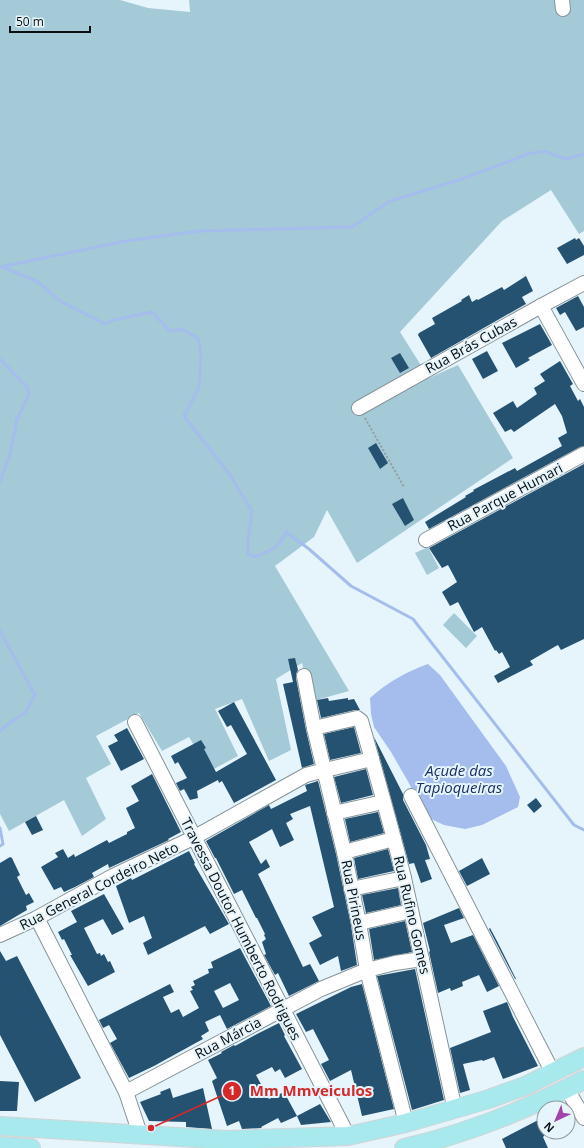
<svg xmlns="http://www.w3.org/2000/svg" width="584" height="1148" font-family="'Open Sans',sans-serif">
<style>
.green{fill:#a4c9d7}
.water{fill:#a4bdec}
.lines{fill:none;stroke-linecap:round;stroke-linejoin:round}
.stream{stroke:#a4bdec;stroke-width:3}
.building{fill:#265272;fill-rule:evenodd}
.minor-casing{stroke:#869499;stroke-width:16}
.major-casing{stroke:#d3d4d4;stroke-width:20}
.path{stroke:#939ea3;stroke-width:2;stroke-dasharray:2 2;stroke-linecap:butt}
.minor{stroke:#fff;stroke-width:14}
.major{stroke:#a8e9ee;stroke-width:18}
.labels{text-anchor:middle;stroke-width:4;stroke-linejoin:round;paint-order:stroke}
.street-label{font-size:14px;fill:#090e10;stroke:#e6f5fb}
.water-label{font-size:15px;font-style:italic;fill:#173168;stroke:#e6f5fb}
.leader{fill:none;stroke:#d62828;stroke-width:1.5}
.callout-dot{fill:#d62828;stroke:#e6f5fb;stroke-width:1.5}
.mark-label{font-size:12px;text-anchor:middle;font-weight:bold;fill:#fff}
.callout-label{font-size:15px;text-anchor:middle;font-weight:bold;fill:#d62828;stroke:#e6f5fb;stroke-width:4;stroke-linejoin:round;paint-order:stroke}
</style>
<rect width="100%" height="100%" fill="#e6f5fb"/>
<!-- green -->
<g class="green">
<polygon points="0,0 120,0 148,8 190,12 189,0 584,0 584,231 579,234 551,190 502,221 400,332 429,378 458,365 513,458 357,563 327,510 314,537 275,566 349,691 313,701 302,663 276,679 291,750 269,761 242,699 215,709 238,756 210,771 189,737 162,751 139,713 96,736 111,764 86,778 106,819 82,836 64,800 9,831 0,814"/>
<polygon points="428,547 439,568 427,575 415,553"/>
<polygon points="454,613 477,636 466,648 443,625"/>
</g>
<!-- water -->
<path class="water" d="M 428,664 L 440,675 L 506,766 L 520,797 L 518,807 L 482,825 L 465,829 L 444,825 L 429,818 L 419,806 L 410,785 L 391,752 L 374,727 L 371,714 L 370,698 C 388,682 406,672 428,664 Z"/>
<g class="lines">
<!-- stream -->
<g class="stream">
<polyline points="0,267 126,241 199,231 352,227 390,201 459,180 528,154 544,151 565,159 584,154"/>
<path d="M 3,267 L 38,282 L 60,301 L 105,324 L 113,320 L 152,312 L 170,331 L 181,329 L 198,338 L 201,354 L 199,387 L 184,416 L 230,475 L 252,511 L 248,540 L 248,554 L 255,557 C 270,551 280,547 286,532 L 309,549 L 351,586 L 413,619 L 574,825 L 584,830"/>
<polyline points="0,359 28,388 29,395 17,419 10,455 0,481"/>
<polyline points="0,631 35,695 26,712 7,725 0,731"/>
<polyline points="0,828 3,844 0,846"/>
</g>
</g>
<!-- building -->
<g class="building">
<polygon points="575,238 576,240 579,238 584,246 584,255 567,264 557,248"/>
<polygon points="526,276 533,291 522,297 526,304 431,358 418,335 419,333 435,324 432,318 462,301 461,300 469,295 472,302 477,299 478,300 502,287 504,290"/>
<polygon points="578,296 584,307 584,327 576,331 565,312 560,315 556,308"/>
<polygon points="540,324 552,345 528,358 530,360 516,368 502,343"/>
<polygon points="487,351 498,371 483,379 472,359"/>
<polygon points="400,353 409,368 400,373 391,358"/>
<polygon points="560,361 573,384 570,386 578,401 580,399 584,407 584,446 580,447 429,529 425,522 466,497 465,496 474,491 473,490 515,468 517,471 562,446 558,438 567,433 562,416 555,404 514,432 511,429 505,432 493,413 513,401 517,408 537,394 534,388 545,381 540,374"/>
<polygon points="376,443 388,463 380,469 368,448"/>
<polygon points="584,464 584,639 561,650 558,645 556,646 530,661 533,665 498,683 494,676 510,667 502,652 499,654 496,650 495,651 482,627 474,632 458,602 450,606 442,592 457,582 448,565 442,568 429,548"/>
<polygon points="403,498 414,520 405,526 392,504"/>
<polygon points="295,658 298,670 296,674 296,678 306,730 314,764 302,768 283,684 293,682 288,659"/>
<polygon points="328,698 329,701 348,698 348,700 354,699 360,710 355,710 321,718 317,700"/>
<polygon points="234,702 276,780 234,803 222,781 219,783 218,780 197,791 198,798 190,800 184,789 180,791 176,783 187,778 178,762 175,764 171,756 201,740 206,748 204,749 216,772 247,754 231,725 227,727 218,711"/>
<polygon points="354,727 361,753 330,760 324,734"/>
<polygon points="127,728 144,759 121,771 108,746 118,741 114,735"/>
<polygon points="374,737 403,794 403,800 426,845 430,859 425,860 432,879 421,883 414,863 409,864"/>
<polygon points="366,769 373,795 341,803 334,777"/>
<polygon points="152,774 181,832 168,839 169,840 109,868 108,864 92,873 94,877 75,887 64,892 61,887 54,890 41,867 58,857 55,853 63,849 68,858 74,854 75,857 107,840 109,843 127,834 127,832 135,828 126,808 139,801 131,786"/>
<polygon points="318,781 336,854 351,925 357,965 341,971 338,956 320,965 309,943 322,936 312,917 334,907 310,806 290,814 293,819 286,823 294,840 280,847 272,829 249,842 261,864 266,859 270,867 258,874 303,967 310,964 319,981 289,996 278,973 275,975 264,955 266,954 262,942 266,939 264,935 265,934 257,918 256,918 242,890 234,894 216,858 215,858 206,841 269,805 271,809 307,791 305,785"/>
<polygon points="536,798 542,806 534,813 527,805"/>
<polygon points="378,812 384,833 350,842 345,819"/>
<polygon points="36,816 43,830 32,835 25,822"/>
<polygon points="388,849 394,871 358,879 354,858"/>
<polygon points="189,851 195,863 194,864 229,924 210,934 205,926 148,955 143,943 152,938 144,916 129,923 116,886 131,878 132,880"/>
<polygon points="10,857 12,858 20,875 17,877 26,895 29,893 34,902 26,906 27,910 0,926 0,863"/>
<polygon points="482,858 490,874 467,886 459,871"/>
<polygon points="398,888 401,905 366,913 362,895"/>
<polygon points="104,894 124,929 112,935 103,919 84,928 97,954 100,953 101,956 104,954 108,962 110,961 115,972 88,986 70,955 72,955 64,939 62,940 58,932 77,922 71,911"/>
<polygon points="459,908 464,918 444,925 451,943 473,935 499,986 487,992 479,975 462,982 463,986 451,991 450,988 438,993 429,952 430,951 423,923"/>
<polygon points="405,921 412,952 374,960 369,929"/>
<polygon points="490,928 497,941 516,979 515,979 489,929"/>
<path d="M 240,948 L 271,1006 L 227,1029 L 220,1015 L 205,1022 L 209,1031 L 201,1036 L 203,1039 L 154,1066 L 129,1078 L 110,1043 L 117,1039 L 109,1025 L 103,1028 L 99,1020 L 170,984 L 174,992 L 163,997 L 171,1013 L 179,1009 L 183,1017 L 199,1008 L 190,991 L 193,990 L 191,987 L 195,985 L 193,981 L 209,973 L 208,969 L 213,968 L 211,962 ZM 230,983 L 239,1000 L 223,1008 L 214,991 Z"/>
<polygon points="0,951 6,961 17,956 81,1078 35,1102 0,1035"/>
<polygon points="415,969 444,1100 412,1110 377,976"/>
<polygon points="362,984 394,1109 362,1116 351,1070 330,1081 321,1064 329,1060 313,1029 306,1032 296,1014 351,987"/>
<polygon points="507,1002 513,1017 538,1066 503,1079 494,1057 483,1061 482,1060 463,1064 470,1090 460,1093 450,1048 491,1032 483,1011"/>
<polygon points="279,1023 285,1035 284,1036 302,1069 285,1078 280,1069 275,1072 272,1067 256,1075 269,1099 284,1092 297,1116 320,1104 331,1122 301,1125 297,1116 281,1123 278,1118 261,1127 262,1128 242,1129 239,1121 227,1126 212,1081 217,1078 208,1060 222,1053 221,1052 234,1045 235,1046 257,1034"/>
<polygon points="0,1081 19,1082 17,1111 0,1111"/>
<polygon points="170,1088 173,1098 203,1088 212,1129 186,1127 186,1122 149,1121 140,1102 161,1094 160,1092"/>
<polygon points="544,1117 544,1136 543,1137 548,1148 506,1148 502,1139"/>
</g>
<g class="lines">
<!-- minor casing -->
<g class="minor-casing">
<g id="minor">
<polyline points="562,0 563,9"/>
<polyline points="541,306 584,384"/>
<polyline points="359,408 541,306 584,283"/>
<polyline points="426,540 584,454"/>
<polyline points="304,676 314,728 344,852 359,923 367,970 406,1123"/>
<polyline points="135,722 348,1136"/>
<path d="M 314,728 L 357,718 L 361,721 C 376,773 391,825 404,878 L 455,1110"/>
<polyline points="411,796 553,1073"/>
<polyline points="334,813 383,802"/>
<polyline points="344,852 394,839"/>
<polyline points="351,889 404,878"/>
<polyline points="37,918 126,1092 140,1134"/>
<polyline points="359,923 411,911"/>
<polyline points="0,935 37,918 113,876 193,838 306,775 325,770 372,759"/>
<polyline points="567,1089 584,1118"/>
<polyline points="126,1092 321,989 367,970 395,963 422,959"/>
</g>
</g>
<!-- major casing -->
<g class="major-casing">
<g id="major">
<polyline points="0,1126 227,1140 348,1136 406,1123 489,1099 525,1086 584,1057"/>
<polyline points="0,1146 31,1148"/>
<path d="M 404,1148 C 467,1134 526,1110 584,1080"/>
</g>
</g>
<!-- path -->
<polyline class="path" points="365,418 404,487"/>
<!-- minor -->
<use href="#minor" class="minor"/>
<!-- major -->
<use href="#major" class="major"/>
</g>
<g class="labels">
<!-- street labels -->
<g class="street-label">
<text transform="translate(471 345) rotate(-29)" y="5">Rua Brás Cubas</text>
<text transform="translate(505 497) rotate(-28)" y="5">Rua Parque Humari</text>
<text transform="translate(99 886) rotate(-27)" y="5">Rua General Cordeiro Neto</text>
<text transform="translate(354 900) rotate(79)" y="5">Rua Pirineus</text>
<text transform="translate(412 915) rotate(77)" y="5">Rua Rufino Gomes</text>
<text transform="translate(241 929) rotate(63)" y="5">Travessa Doutor Humberto Rodrigues</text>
<text transform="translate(228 1038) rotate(-28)" y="5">Rua Márcia</text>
</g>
<!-- water labels -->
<g class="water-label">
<text x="459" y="776">Açude das<tspan x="459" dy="17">Tapioqueiras</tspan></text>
</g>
</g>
<!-- callouts -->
<path class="leader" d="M151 1128L232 1091"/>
<g class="callout-dot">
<circle cx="151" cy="1128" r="4"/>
<circle cx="232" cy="1091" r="10"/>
</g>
<g class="mark-label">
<text x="232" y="1095">1</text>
</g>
<g class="callout-label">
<text x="311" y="1096">Mm Mmveiculos</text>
</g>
<!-- north arrow -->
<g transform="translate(556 1120) rotate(224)"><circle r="19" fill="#e6f5fb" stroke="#8e999d"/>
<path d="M0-3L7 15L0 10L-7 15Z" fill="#a243ac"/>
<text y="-6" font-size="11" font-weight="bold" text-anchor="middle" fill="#090e10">N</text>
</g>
<!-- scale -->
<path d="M10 26v6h80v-6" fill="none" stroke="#090e10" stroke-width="2"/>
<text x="16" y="26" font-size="12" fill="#090e10" stroke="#e6f5fb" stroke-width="3" paint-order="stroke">50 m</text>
</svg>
